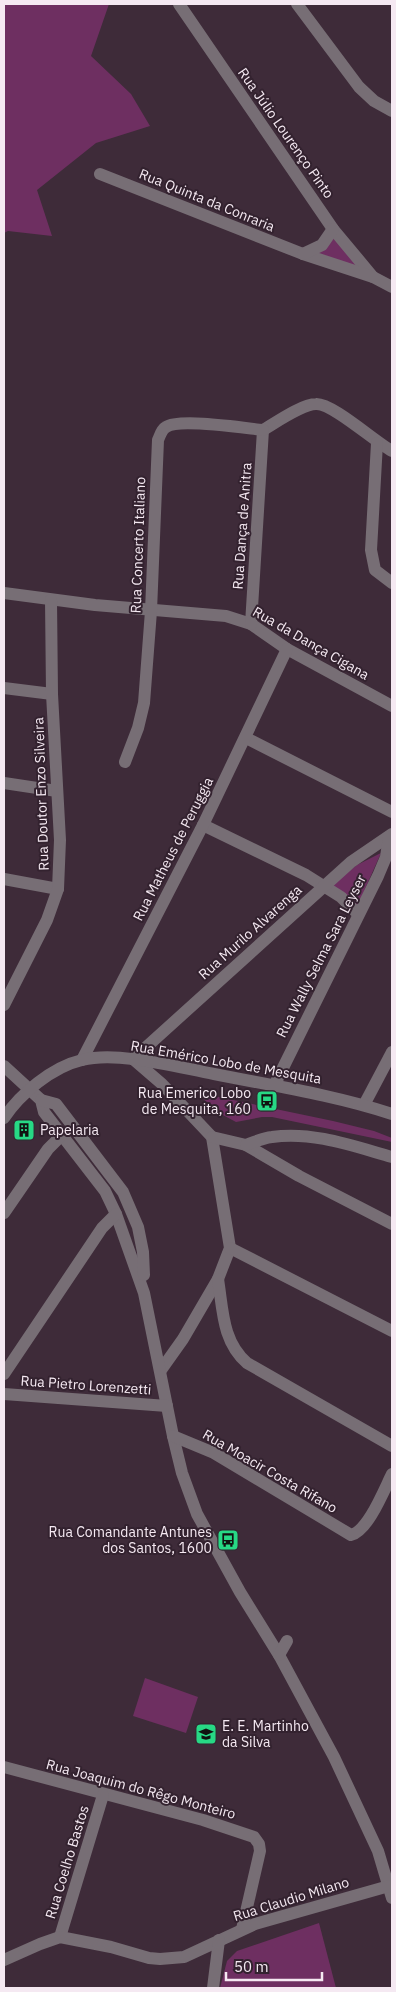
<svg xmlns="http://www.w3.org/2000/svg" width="396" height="1992" font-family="'IBM Plex Sans',sans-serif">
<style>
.green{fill:#6e2f61}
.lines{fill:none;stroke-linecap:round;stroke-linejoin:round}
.minor{stroke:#776e75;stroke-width:12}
.labels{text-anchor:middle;stroke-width:4;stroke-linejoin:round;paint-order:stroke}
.street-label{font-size:14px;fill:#f5e9f2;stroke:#33222f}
.poi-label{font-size:14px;fill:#f5e9f2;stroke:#33222f;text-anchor:end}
</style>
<rect width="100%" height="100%" fill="#3e2b39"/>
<!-- green -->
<g class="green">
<polygon points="4,4 109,4 91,56 131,94 150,126 96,143 37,190 52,236 8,231 4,233"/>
<polygon points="333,235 361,268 311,255"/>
<polygon points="381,853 357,907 330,886 357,865"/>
<polygon points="195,1092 333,1121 374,1131 392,1138 392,1142 272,1117 262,1117 236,1122 221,1114"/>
<polygon points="145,1678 198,1697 186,1733 133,1716"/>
<polygon points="319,1923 336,1988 220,1988 227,1961 237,1951"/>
</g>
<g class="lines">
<!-- minor -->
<g class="minor">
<polyline points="179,4 333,229 373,277"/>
<polyline points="297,4 359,87 374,101 392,111"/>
<polyline points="100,174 303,254 373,277 392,287"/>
<polyline points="303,254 322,245 333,229"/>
<path d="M 263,430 C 275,423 302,404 316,404 C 332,403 374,441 392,451"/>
<polyline points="377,443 371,550 375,570 392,583"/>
<polyline points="4,593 95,605 226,616 251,624 287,649 392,706"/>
<polyline points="251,624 263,430"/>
<polyline points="4,688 52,694"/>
<polyline points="246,738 392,812"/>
<path d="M 125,762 L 138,728 L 144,703 L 151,611 L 158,440 C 160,436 161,430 166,427 C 179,418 244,428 263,430"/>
<polyline points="4,783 57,791"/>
<polyline points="203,825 306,875 341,897 358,914"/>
<polyline points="4,879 58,889"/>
<polyline points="4,1005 47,920 58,889 60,840 52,694 51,600"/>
<polyline points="133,1059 162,1084 212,1137 230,1248 218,1279 183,1339 161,1370"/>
<polyline points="133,1059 351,862 392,834"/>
<polyline points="82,1060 203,825 287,649"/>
<polyline points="4,1066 41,1100 44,1112 105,1191 116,1214 144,1293 173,1436 182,1473 197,1514 240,1592 279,1655 334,1757 378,1851 392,1898"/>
<polyline points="274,1086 378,876 386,857 389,837"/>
<polyline points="41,1100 56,1104 123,1192 138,1227 143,1252 144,1275"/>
<polyline points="364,1105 392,1052"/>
<path d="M 4,1118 C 20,1094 52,1067 82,1060 C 118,1051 176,1067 214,1074 C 274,1086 334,1095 392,1114"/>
<polyline points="212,1137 246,1145 299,1176 392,1224"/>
<path d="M 246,1145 C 254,1142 263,1138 272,1137 C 312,1131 353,1146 392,1157"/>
<polyline points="4,1213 48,1149 62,1135"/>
<polyline points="230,1248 392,1331"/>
<path d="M 218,1279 C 223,1310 222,1341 247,1363 L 392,1446"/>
<polyline points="4,1374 102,1228 116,1214"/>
<polyline points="4,1394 167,1406"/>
<path d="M 173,1436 L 214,1453 L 351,1535 C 368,1531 384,1490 392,1474"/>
<polyline points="279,1655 287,1641"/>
<polyline points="4,1767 203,1820 254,1837 259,1844 260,1851 242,1929"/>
<polyline points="60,1937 103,1795"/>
<polyline points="4,1960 40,1944 60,1937 111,1947 149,1958 160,1959 184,1957 255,1924 389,1886"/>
<polyline points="213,1988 219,1940"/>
</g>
</g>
<!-- icons -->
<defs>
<g id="bus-square" transform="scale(1.125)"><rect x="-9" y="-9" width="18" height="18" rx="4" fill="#27d885" stroke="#33222f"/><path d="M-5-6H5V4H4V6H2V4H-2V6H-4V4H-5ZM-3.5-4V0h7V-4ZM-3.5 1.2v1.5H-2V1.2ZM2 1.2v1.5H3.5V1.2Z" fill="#111"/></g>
<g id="building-square" transform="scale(1.125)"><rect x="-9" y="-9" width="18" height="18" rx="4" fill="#27d885" stroke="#33222f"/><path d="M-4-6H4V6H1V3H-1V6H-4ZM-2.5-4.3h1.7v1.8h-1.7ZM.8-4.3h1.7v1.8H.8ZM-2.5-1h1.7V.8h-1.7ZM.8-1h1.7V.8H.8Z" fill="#111"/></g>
<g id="school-square" transform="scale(1.125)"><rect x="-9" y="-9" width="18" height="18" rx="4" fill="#27d885" stroke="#33222f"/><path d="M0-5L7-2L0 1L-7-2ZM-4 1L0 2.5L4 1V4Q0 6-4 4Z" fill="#111"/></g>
</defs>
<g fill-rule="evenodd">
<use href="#bus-square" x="267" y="1101"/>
<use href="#building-square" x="24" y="1130"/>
<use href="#bus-square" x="228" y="1540"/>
<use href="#school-square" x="206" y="1734"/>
</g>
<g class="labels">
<!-- street labels -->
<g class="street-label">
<text transform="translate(286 133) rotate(55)" y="5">Rua Júlio Lourenço Pinto</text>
<text transform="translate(207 200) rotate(22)" y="5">Rua Quinta da Conraria</text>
<text transform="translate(242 526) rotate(-86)" y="5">Rua Dança de Anitra</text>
<text transform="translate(138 545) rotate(-88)" y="5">Rua Concerto Italiano</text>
<text transform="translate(311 643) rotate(30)" y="5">Rua da Dança Cigana</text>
<text transform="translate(41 794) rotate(-92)" y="5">Rua Doutor Enzo Silveira</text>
<text transform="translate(173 849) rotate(-63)" y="5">Rua Matheus de Peruggia</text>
<text transform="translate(250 932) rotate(-42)" y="5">Rua Murilo Alvarenga</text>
<text transform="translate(321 956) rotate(-63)" y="5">Rua Wally Selma Sara Leyser</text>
<text transform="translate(226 1062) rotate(10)" y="5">Rua Emérico Lobo de Mesquita</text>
<text transform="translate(86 1385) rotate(4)" y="5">Rua Pietro Lorenzetti</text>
<text transform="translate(270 1471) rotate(30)" y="5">Rua Moacir Costa Rifano</text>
<text transform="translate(141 1789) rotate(15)" y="5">Rua Joaquim do Rêgo Monteiro</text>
<text transform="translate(67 1862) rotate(-73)" y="5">Rua Coelho Bastos</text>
<text transform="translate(291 1899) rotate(-17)" y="5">Rua Claudio Milano</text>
</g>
<!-- poi labels -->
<g class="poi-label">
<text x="251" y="1098">Rua Emerico Lobo<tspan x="251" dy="16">de Mesquita, 160</tspan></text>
<text x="40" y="1135" text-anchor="start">Papelaria</text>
<text x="212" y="1537">Rua Comandante Antunes<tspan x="212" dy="16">dos Santos, 1600</tspan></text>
<text x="222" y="1731" text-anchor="start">E. E. Martinho<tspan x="222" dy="16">da Silva</tspan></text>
</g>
</g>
<!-- border -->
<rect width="396" height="1992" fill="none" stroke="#f5e9f2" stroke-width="10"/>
<!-- scale -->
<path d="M226 1972v8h96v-8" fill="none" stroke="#f5e9f2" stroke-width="2.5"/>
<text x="234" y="1972" font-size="15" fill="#f5e9f2" stroke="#33222f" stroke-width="4" paint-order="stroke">50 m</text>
</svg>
